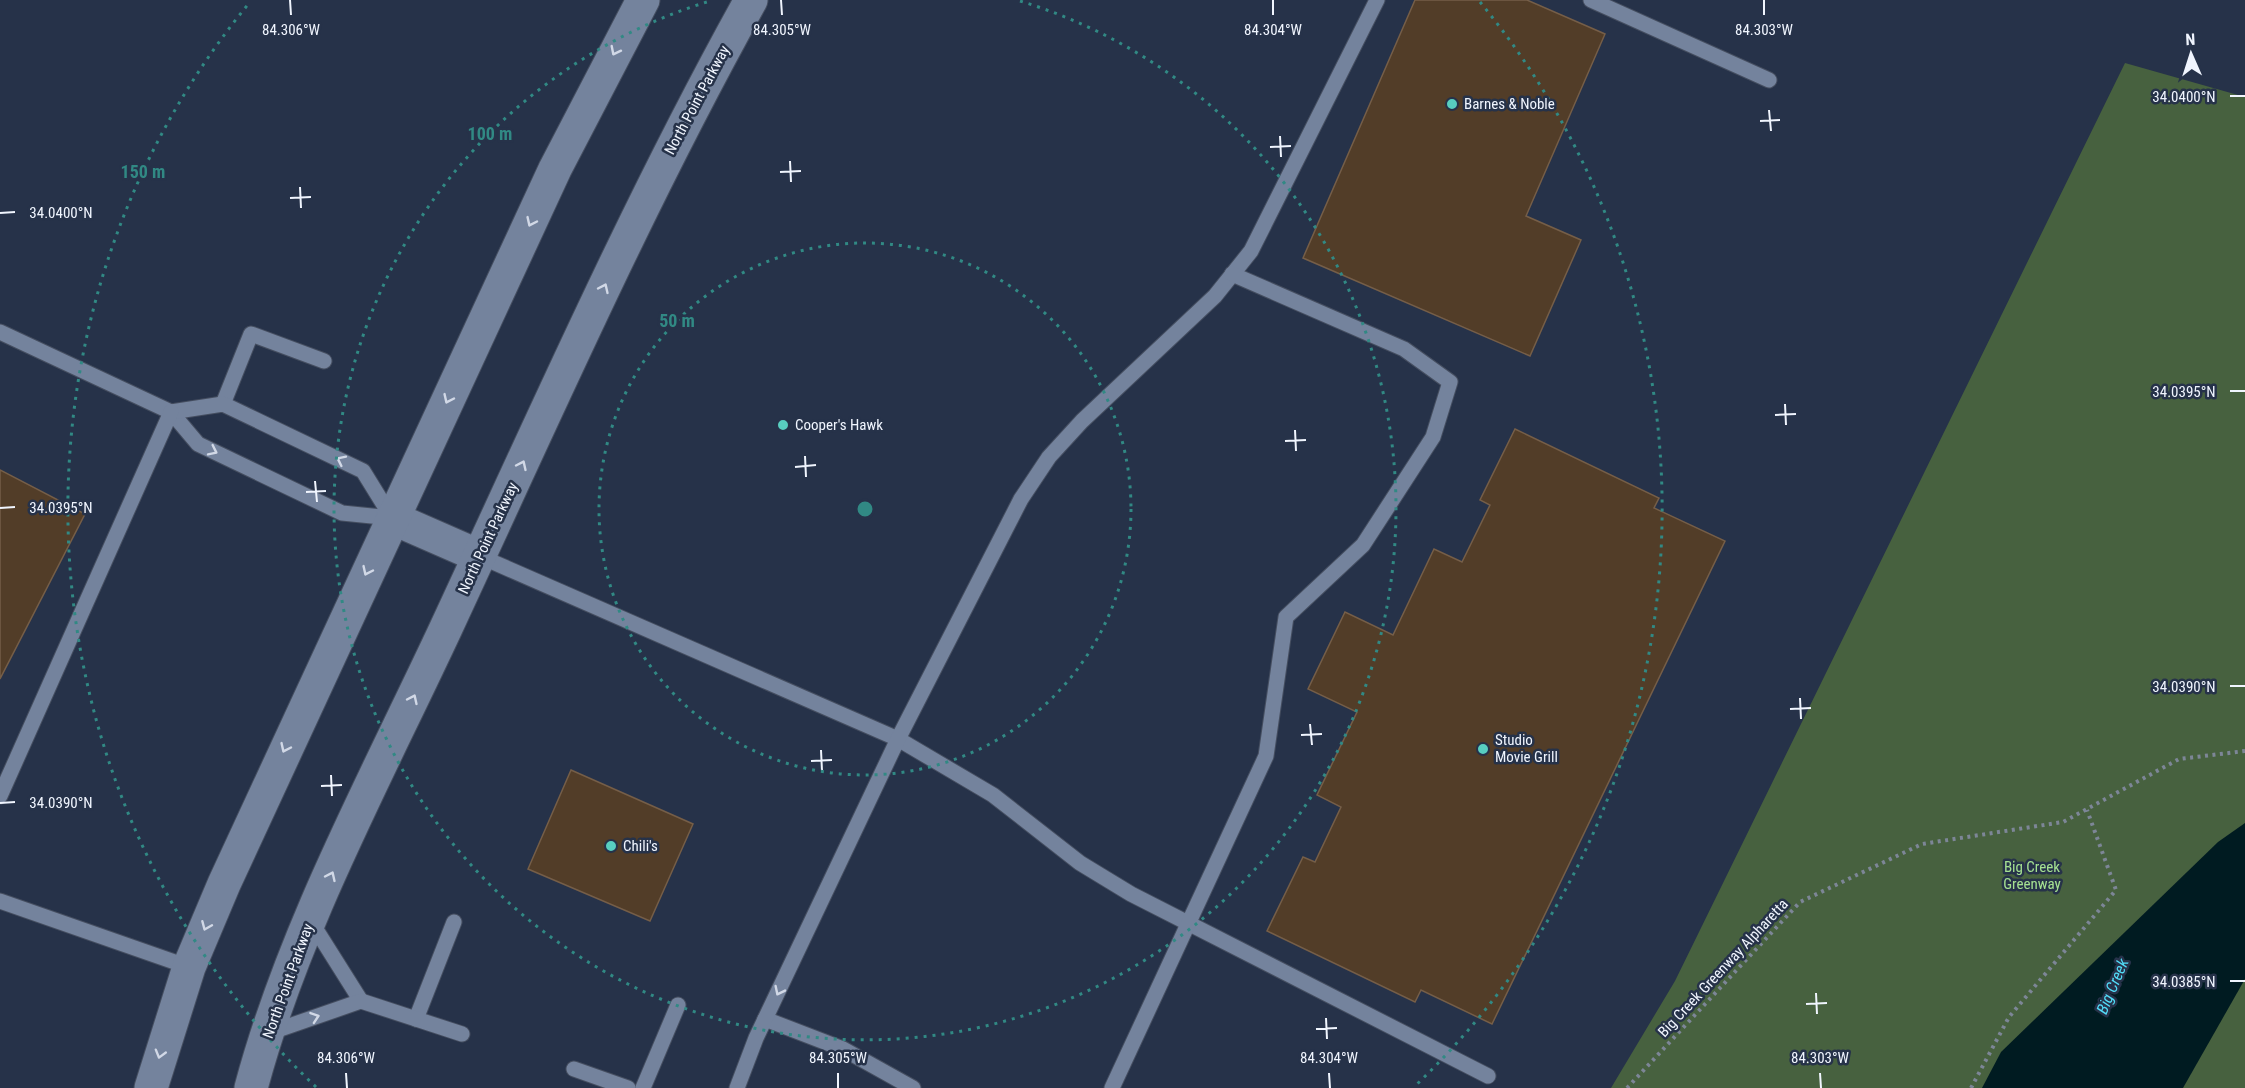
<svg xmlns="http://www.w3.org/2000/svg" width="2245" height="1088" font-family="'Roboto Condensed',sans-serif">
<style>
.green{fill:#47613f}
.water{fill:#001b21}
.building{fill:#523d28;stroke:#755e48;stroke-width:1.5}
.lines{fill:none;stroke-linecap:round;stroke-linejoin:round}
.service-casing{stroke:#454e60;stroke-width:17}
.tertiary-casing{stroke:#454e60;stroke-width:35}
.path{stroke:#7d8697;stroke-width:4;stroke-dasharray:3 4.5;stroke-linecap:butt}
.service{stroke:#74839d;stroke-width:15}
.tertiary{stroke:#74839d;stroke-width:33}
.oneway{stroke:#d1d8e6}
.ticks{fill:none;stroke:#f0f5fe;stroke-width:2}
.ring{fill:none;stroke:#318984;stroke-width:3;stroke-dasharray:3 6}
.poi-dot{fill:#58cec0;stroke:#263249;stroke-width:2}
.labels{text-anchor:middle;stroke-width:5;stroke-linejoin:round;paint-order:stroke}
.street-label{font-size:15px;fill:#f0f5fe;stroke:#263249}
.poi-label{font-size:15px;fill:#f0f5fe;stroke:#263249;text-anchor:start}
.park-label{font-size:15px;fill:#a5e191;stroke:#263249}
.water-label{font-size:16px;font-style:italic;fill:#52dcf8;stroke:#263249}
.ticks-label{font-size:15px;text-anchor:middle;fill:#f0f5fe;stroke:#263249;stroke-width:5;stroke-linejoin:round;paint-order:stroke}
.centre{fill:#318984;stroke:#263249;stroke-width:3}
.ring-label{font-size:18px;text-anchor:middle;font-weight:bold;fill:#318984;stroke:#263249;stroke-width:5;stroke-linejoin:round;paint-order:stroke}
</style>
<rect width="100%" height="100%" fill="#263249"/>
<!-- green -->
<polygon class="green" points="2125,63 2245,97 2245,1088 1611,1088 1675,981"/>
<!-- water -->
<polygon class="water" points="2245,823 2245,979 2183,1088 1982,1088 2001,1052 2218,842"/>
<!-- building -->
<g class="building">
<polygon points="1415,0 1527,0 1605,34 1526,216 1581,240 1530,356 1303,258"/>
<polygon points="1515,429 1659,498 1654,508 1725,541 1492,1024 1421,990 1415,1002 1267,931 1303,857 1315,862 1341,807 1317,795 1357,712 1308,689 1345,612 1393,635 1434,549 1462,562 1490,505 1480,500"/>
<polygon points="0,470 85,514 0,679"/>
<polygon points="571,770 693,824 650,921 528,869"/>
</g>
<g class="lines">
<!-- service casing -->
<g class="service-casing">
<g id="service">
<polyline points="1591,0 1769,80"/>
<polyline points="0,332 171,412 198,444 342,513 392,518"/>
<polyline points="223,404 251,334 324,361"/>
<polyline points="171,412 223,404 363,471 392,518"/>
<polyline points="479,556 898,739 993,795 1080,863 1131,894 1488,1076"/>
<polyline points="0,796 171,412"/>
<polyline points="0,901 189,967"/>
<polyline points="310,920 361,1001"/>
<polyline points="416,1019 454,922"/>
<polyline points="765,1019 843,1049 913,1088"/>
<polyline points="269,1033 361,1001 462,1034"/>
<polyline points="574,1069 628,1088"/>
<polyline points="643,1088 678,1005"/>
<polyline points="737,1088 756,1038 898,739 1021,499 1049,457 1082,421 1215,296 1251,251 1377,0"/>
<polyline points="1112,1088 1266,756 1286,617 1363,545 1433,437 1450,382 1404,349 1232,274"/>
</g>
</g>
<!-- tertiary casing -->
<g class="tertiary-casing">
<g id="tertiary">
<polyline points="392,518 479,556"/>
<polyline points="151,1088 189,967 224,884 555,169 643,0"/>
<path d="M 251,1088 C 293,930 377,776 446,628 C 544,417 638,203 751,0"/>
</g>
</g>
<!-- path -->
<g class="path">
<polyline points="1627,1088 1800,902 1922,844 2063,822 2179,759 2245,751"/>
<polyline points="1971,1088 2009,1017 2116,890 2087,810"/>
</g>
<!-- service -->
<use href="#service" class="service"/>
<!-- tertiary -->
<use href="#tertiary" class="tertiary"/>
</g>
<!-- one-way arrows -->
<defs><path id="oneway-chevron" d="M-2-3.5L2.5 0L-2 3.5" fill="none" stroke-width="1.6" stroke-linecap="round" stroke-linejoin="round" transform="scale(1.5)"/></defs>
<g class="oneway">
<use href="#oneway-chevron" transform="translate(615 51) rotate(117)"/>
<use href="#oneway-chevron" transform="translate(531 222) rotate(115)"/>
<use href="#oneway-chevron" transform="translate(604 288) rotate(-65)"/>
<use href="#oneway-chevron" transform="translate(448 399) rotate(115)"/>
<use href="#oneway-chevron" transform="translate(213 451) rotate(26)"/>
<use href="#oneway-chevron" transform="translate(341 460) rotate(-154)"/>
<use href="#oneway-chevron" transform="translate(522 465) rotate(-65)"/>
<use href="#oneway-chevron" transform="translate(367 571) rotate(115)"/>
<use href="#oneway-chevron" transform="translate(413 699) rotate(-65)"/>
<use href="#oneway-chevron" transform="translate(285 748) rotate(115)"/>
<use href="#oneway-chevron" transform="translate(331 876) rotate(-65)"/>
<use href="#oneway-chevron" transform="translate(206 926) rotate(113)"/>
<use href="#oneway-chevron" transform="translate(779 991) rotate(116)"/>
<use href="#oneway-chevron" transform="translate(315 1017) rotate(-19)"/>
<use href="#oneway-chevron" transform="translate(160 1054) rotate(106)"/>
</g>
<!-- ticks -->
<path class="ticks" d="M 290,0 L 291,15M 781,0 L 782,15M 1273,0 L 1273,15M 1764,0 L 1764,15M 2230,96 L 2245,96M 1769,110 L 1771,131M 1760,121 L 1780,120M 1280,136 L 1281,157M 1270,147 L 1291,146M 790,161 L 791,182M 780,172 L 801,171M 300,187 L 301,208M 290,198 L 311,197M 0,213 L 15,212M 2230,391 L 2245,391M 1785,404 L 1786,425M 1775,415 L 1796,414M 1295,430 L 1296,451M 1285,441 L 1306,440M 805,456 L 806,477M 795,467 L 816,465M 315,481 L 317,502M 306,492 L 326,491M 0,508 L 15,507M 2230,686 L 2245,686M 1800,698 L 1801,719M 1790,709 L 1811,708M 1310,724 L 1312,745M 1301,735 L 1322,734M 821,750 L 822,771M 811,761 L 832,760M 331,775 L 332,796M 321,786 L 342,785M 0,803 L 15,802M 2230,981 L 2245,981M 1816,993 L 1817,1014M 1806,1004 L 1827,1003M 1326,1018 L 1327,1039M 1316,1029 L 1337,1028M 346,1073 L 347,1088M 838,1073 L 838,1088M 1329,1073 L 1330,1088M 1820,1073 L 1821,1088"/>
<!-- distance rings -->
<g class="ring">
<circle cx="865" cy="509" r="266"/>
<path d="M1020 1A531 531 0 1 1 710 1"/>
<path d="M316 1087A797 797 0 0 1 250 2M1480 2A797 797 0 0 1 1414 1087"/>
</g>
<!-- markers -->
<g class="poi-dot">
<circle cx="1452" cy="104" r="6"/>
<circle cx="783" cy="425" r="6"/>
<circle cx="1483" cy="749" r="6"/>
<circle cx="611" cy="846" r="6"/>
</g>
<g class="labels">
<!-- street labels -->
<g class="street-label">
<text transform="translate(697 100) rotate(-62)" y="5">North Point Parkway</text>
<text transform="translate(488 538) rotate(-65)" y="5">North Point Parkway</text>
<text transform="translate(1723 968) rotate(-47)" y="5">Big Creek Greenway Alpharetta</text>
<text transform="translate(288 981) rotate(-70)" y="5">North Point Parkway</text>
</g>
<!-- poi labels -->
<g class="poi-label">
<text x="1464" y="109">Barnes &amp; Noble</text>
<text x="795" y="430">Cooper's Hawk</text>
<text x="1495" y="745">Studio<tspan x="1495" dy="17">Movie Grill</tspan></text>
<text x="623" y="851">Chili's</text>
</g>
<!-- park labels -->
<g class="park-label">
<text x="2032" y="872">Big Creek<tspan x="2032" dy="17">Greenway</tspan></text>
</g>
<!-- water labels -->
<g class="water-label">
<text transform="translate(2112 986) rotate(-67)" y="6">Big Creek</text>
</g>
</g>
<g class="ticks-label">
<text x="291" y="35">84.306°W</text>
<text x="782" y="35">84.305°W</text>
<text x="1273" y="35">84.304°W</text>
<text x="1764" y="35">84.303°W</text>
<text x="2184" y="102">34.0400°N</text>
<text x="61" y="218">34.0400°N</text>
<text x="2184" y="397">34.0395°N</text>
<text x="61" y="513">34.0395°N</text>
<text x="2184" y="692">34.0390°N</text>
<text x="61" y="808">34.0390°N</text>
<text x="2184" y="987">34.0385°N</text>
<text x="346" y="1063">84.306°W</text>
<text x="838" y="1063">84.305°W</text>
<text x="1329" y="1063">84.304°W</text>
<text x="1820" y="1063">84.303°W</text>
</g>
<circle cx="865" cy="509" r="9" class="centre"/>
<g class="ring-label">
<text x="490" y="140">100 m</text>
<text x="143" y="178">150 m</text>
<text x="677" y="327">50 m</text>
</g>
<!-- north arrow -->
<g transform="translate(2191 54) rotate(357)" stroke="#263249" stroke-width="4.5" paint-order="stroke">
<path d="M0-4.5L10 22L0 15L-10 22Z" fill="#f0f5fe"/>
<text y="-9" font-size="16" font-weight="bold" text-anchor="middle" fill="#f0f5fe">N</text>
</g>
</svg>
